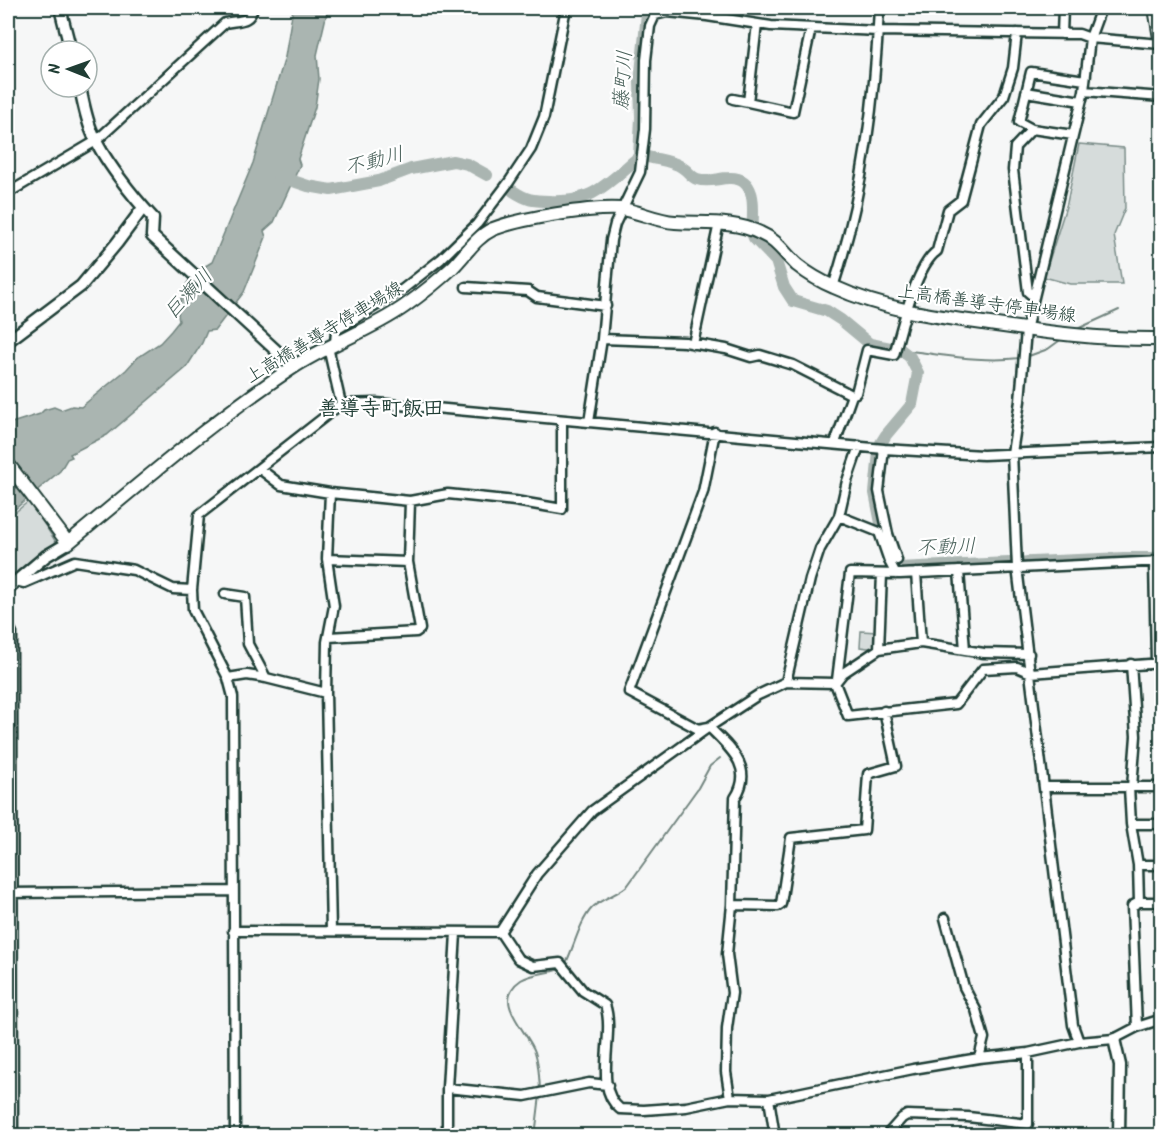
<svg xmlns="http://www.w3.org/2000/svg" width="1169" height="1143" viewBox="0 0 1169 1143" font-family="Kalam,'Klee One',sans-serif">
  <rect width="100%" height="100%" fill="#f6f7f7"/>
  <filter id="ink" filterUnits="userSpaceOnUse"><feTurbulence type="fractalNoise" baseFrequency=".0167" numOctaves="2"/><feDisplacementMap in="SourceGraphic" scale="12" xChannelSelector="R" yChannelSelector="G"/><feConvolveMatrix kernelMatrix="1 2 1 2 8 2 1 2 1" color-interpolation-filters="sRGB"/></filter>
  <g filter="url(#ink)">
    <!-- green -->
    <path fill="#d6dcdb" stroke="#7a8c88" stroke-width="1.5" d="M1079 144 1124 148 1125 208 1114 235 1122 284H1070L1044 277 1067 203Z
      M29 501 56 542 8 589V518Z
      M861 631 877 632 879 646 868 648 860 647Z"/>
    <!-- water -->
    <path fill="#aab5b1" stroke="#72857f" stroke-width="1.5" d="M293 8H328L317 55 319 79 315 107 298 159 300 165 274 222 264 231 266 237 244 292 215 330 207 331 202 343 186 368 107 435 70 454 72 457 67 459 60 471 8 515V424L40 414 44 410 54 407 61 410 72 406 81 407 126 370 137 358 160 343 171 331 179 321C177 314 179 308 180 302 185 280 193 273 212 262L253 163 285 57Z"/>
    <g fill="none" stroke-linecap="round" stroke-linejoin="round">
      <!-- stream -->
      <path stroke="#72857f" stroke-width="2" d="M1075 330 1119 310
        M901 350C941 354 980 363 1020 358
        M1026 357 1048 349 1063 338
        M565 965C574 948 579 922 592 908 601 898 618 895 628 885L698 788 710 766 720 758
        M540 1089C539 1077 539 1064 535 1052 528 1031 490 1001 521 980 532 973 549 973 561 969
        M535 1136 540 1095"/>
      <!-- river -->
      <path stroke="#aab5b1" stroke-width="12" d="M639 157 641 117 640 83 647 13 646 9 641 8
        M648 157C659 160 674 161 683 168 689 172 691 177 697 179 709 183 718 178 729 178 759 177 753 212 752 233L754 238 776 261 784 287 793 301 827 311 841 320 870 344 901 350 910 357 918 373 912 404 886 435 881 443 879 452 875 493 883 533 898 568 1124 558H1159
        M278 176 308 186 331 190 379 181 411 169 453 161 467 164 487 175
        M513 191C527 200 532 201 549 201 593 204 608 182 639 157"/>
      <defs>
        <path id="minor" d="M757 24 748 102 793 112 811 28
          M1062 34 1063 8
          M1084 91 1162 97
          M1026 92 1081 101
          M733 99 748 102
          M1032 129 1015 147 1013 170 1028 292 1034 297
          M1073 135 1032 129 1019 122 1031 72 1085 80
          M8 193 96 141 225 23C238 20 250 23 253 8
          M466 287 528 291 537 297 606 306
          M833 287C863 197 875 102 879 8
          M602 339 685 342 726 349 751 357 760 355 793 365 852 395 835 443
          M335 344 336 330 403 289 441 259 477 224 509 182 531 149 544 117 566 8
          M693 344 719 223
          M328 347 341 404
          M852 395 856 393 867 350 894 355C901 330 916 265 937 251L948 210 961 200 981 125 1004 96 1013 68 1017 33
          M589 422 602 339 611 240 615 224 640 172 645 129 646 60 650 26 655 15 667 12 707 16 771 26 878 31 1079 34 1090 38 1161 44
          M715 432 703 492 629 692 698 729 709 727C730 748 755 768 735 798L732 905 727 954 732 993 727 1028 726 1072 730 1098
          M884 449 879 491 888 534 897 560
          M260 469 281 485 330 493 410 501 448 494 515 501 562 509V421
          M330 493 327 559 334 606 327 642 326 693 331 931
          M839 516 879 532 889 561 896 574
          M327 559 408 562
          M1154 561 1156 663
          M959 571 965 650
          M916 573 921 643
          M16 581 24 583 75 561 134 570 173 589 192 590
          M225 594 245 597 248 644 266 678 326 693
          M8 625 12 633 13 1136
          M329 637 416 632 420 629 408 562 410 501
          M879 649 882 574
          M1131 664 1136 736 1132 787
          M228 678 247 675 266 678
          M837 680 850 573 900 574 1162 561
          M786 682 810 579 820 549 839 516 847 481 859 446
          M835 683 848 716 956 704 983 669 1017 667 1031 673 1162 663
          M1046 787H1162
          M1129 787 1131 824 1138 865 1139 902H1162
          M1131 824H1162
          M1138 865H1162
          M8 893 233 891
          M732 905 778 906 781 904 791 838 864 830 868 774 896 766 884 711
          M945 918 964 987 976 1010 984 1038 979 1058
          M233 931 500 932
          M500 932 518 959 533 966 560 963 583 991 605 1005C616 1035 592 1087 620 1109L644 1110 686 1107 730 1098 769 1099 913 1069 979 1058 1028 1053 1079 1042 1114 1039 1137 1027 1162 1019
          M500 932 537 874 592 811 709 727 758 695 786 682 835 683 843 673 879 649 921 643 984 653 1029 654
          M1137 1027 1132 906 1139 902
          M1079 1042 1073 1025 1017 567 1012 453 1020 401 1026 330 1084 91 1090 38 1101 8
          M447 1088 525 1096 589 1083 608 1085
          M769 1099 775 1136
          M235 1136 233 697 228 678 193 610 192 590 199 515 341 404 376 403 435 408 884 449 983 455 1162 447
          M447 1136V1088L456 933
          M886 1136 902 1118 907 1115 968 1117 1028 1124V1053"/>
        <path id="tertiary" d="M60 8 71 51
          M80 87C83 102 86 118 92 132 102 158 134 198 153 218L152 236 294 367
          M8 341 81 286 117 243 143 208
          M8 588 46 556 68 543
          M1114 1039 1120 1065 1119 1136"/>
        <path id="secondary" d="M8 464 68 543C141 483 213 420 292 368 328 344 370 331 405 306 422 294 438 281 453 267 466 254 476 237 493 229 522 218 591 207 621 209 639 211 656 221 675 222 703 224 733 220 760 233 777 240 784 253 797 265 807 273 822 282 834 287 882 309 932 316 983 323 1042 332 1102 340 1162 339"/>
        <path id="trunk" d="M1156 8 1162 44"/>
      </defs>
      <!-- minor casing -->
      <use href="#minor" stroke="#1f3d34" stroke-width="13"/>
      <!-- tertiary casing -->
      <use href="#tertiary" stroke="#1f3d34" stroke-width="15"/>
      <!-- secondary casing -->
      <use href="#secondary" stroke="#1f3d34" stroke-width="16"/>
      <!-- trunk casing -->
      <use href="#trunk" stroke="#1f3d34" stroke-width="18"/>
      <!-- minor -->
      <use href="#minor" stroke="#fff" stroke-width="8"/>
      <!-- tertiary -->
      <use href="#tertiary" stroke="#fff" stroke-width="10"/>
      <!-- secondary -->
      <use href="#secondary" stroke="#fff" stroke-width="12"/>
      <!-- trunk -->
      <use href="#trunk" stroke="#fff" stroke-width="14"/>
    </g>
  </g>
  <g text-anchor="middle" stroke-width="4.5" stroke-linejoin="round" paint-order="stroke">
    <!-- street labels -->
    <g font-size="18" fill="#1f3d34" stroke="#fff">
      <text transform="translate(987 303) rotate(8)" y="6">上高橋善導寺停車場線</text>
      <text transform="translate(324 332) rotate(-31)" y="6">上高橋善導寺停車場線</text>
    </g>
    <!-- water labels -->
    <g font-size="20" font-style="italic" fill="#49615a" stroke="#fff">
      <text transform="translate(622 80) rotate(-86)" y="7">藤町川</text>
      <text transform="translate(374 160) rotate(-14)" y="7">不動川</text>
      <text transform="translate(188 293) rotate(-47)" y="7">巨瀬川</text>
      <text transform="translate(946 546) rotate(-2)" y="7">不動川</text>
    </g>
    <!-- quarter labels -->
    <g font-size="21" font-weight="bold" fill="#1f3d34" stroke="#fff">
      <text x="381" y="415">善導寺町飯田</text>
    </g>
  </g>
  <!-- margin -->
  <rect width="1169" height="1143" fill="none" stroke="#fff" stroke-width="30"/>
  <rect x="15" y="15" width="1139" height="1113" fill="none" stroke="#1f3d34" stroke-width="2" filter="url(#ink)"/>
  <!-- north arrow -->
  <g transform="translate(69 69) rotate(271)"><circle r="28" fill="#ffffff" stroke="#a5b1ae" stroke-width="1.5"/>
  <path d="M0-4.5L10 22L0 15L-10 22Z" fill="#1f3d34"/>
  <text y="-9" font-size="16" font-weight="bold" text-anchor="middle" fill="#1f3d34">N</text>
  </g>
</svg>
